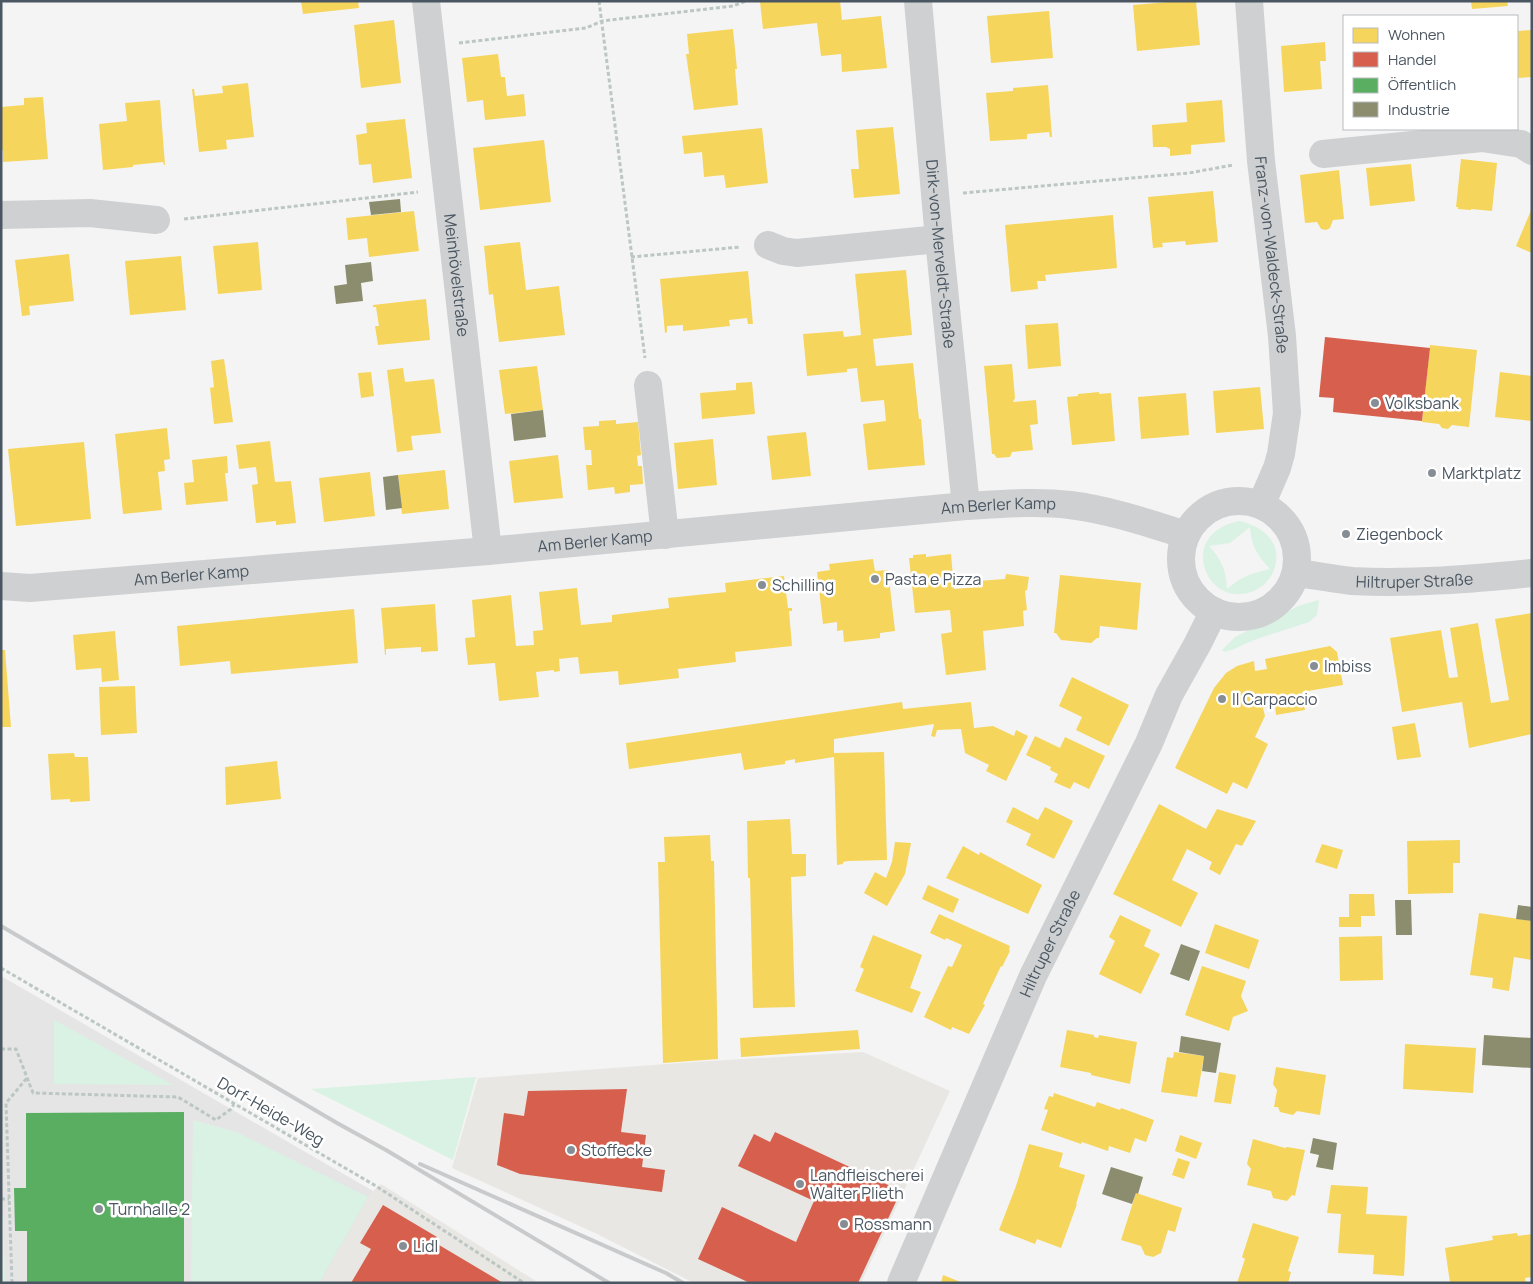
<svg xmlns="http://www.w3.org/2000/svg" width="1533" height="1284" viewBox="0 0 1533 1284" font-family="Manrope,sans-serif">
  <rect width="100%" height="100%" fill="#f4f4f4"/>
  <!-- commercial -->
  <path fill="#e8e7e3" d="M863 1052 950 1091 861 1283H694L595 1233 452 1168 478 1078 694 1062Z
    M381 1184 539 1283H321L373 1191Z"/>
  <!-- education -->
  <path fill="#e6e5e6" d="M1 976 373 1191 321 1283H1Z"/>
  <!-- green -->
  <path fill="#d9f2e3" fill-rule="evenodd" d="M1239 521C1264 526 1285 545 1273 572 1269 582 1260 589 1251 592 1206 608 1176 534 1239 521ZM1250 527C1251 546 1258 556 1270 569 1251 574 1242 576 1227 589 1226 569 1222 561 1209 546L1230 543Z
    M1319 600 1317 615 1309 622 1254 640 1234 649 1224 652 1222 650 1235 637 1251 629 1270 622 1298 606Z
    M54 1020 173 1085 54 1084Z
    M476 1077 453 1160 311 1089Z
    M193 1120 236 1132 368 1197 319 1283H191Z
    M1 1215 3 1216 5 1283H1Z"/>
  <!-- homes -->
  <path fill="#f6d55c" d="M301 1H358L359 8 303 14Z
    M772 1H840L842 20 881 16 887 68 842 72 841 54 821 56 817 23 763 29 760 2Z
    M1181 1H1196L1200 45 1137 51 1133 5Z
    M1471 1H1507L1508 6 1472 9Z
    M1049 11 1053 58 991 63 987 16Z
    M394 20 401 83 361 88 354 25Z
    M733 29 737 69H735L738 105 694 110 686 54H689L687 34Z
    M1532 30V77L1517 78V31Z
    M1325 42 1326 61H1320L1322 89 1284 92 1281 46Z
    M498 54 501 77H505L507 96 524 94 526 116 485 120 483 100 467 102 462 58Z
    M248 83 254 137 226 140 227 149 199 152 192 89H194L195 96 223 93 222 86Z
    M1048 85 1052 137H1050L1049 132 1027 134V139L990 141 986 93 1013 91V88Z
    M43 97 48 159 3 162V150H1V107L24 105V98Z
    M160 100 165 165H164L163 162 133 165V167L103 170 99 124 127 121 125 103Z
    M1222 100 1225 142 1191 145V154L1170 156V149L1166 147H1153L1152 125 1187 122 1186 103Z
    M405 119 412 178 373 183 371 164 359 165 356 135 367 133 366 123Z
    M893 127 900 194 854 198 851 169H859L856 130Z
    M762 128 768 183 726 188 724 175 704 177 702 152 684 154 682 136Z
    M544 140 551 202 480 210 473 148Z
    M1461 159 1497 163 1492 211 1471 209V210L1458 209V207H1456Z
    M1411 164 1415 201 1370 206 1366 168Z
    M1339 170 1344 219 1333 220 1330 228 1326 230 1321 229 1317 222 1305 223 1300 175Z
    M1213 191 1218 242 1186 245 1185 241 1162 243 1163 247 1153 248 1148 197Z
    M1532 208V253L1516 246Z
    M414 211 419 251 369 257 367 238 348 240 346 218Z
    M1113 215 1117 268 1045 275 1046 281H1037L1038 289 1011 292 1005 225Z
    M258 242 262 290 218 294 213 246Z
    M520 242 526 290 559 286 565 335 499 342 493 294 489 295 484 246Z
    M69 254 74 301 29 306 30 315 22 316 15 260Z
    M181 256 186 310 130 315 125 261Z
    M906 270 912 335 873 339 876 366 913 363 919 419H921L925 465 868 470 863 424 886 421 884 400 861 402 857 368 847 369V372L807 376 803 334 843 331 844 337 861 335 855 274Z
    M748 271 753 324H748L747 318 729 320 730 326 683 331V325L667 326V332L665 333 660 279Z
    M426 299 430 340 378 345 375 326H379L376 307H373V305Z
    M1058 323 1061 366 1028 369 1025 325Z
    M1430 345 1477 350 1469 427 1452 425 1448 429 1442 428 1439 424 1422 422Z
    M224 359 233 422 214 424 210 388 214 387 211 361Z
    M1012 364 1015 398 1013 402 1036 400 1038 424 1030 425 1033 450 1012 452 1010 457 997 458 994 454H992L984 366Z
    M537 366 543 410 505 414 499 370Z
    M403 368 405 382 434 379 441 433 411 436 413 450 397 452 387 370Z
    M371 372 374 396 361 398 358 373Z
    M1500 372 1532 376V421L1495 417Z
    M752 382 755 414 702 419 700 393 736 390V383Z
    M1260 387 1264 429 1216 433 1213 391Z
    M1099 392V394L1111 393 1115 441 1072 445 1067 397 1078 396V394Z
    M1186 393 1189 435 1141 439 1138 397Z
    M616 420V424L638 422 641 455 637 456 638 466H642L643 484 630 485V492L615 494 614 487 588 490 586 465H592L591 450H585L583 427 599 426V421Z
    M167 428 170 459 164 460 165 471 158 472 162 510 123 514 115 434Z
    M806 432 811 476 772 480 767 436Z
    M713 439 717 485 678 489 674 443Z
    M270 441 275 482 291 481 296 523 276 525V521L256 523 252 485 258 484 256 467 239 469 236 445Z
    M84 442 91 519 16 526 8 449Z
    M558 455 563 498 514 503 509 461Z
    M227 456 228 473H225L228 501 186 505 184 483 194 482 192 460Z
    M445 470 449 509 402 514 398 475Z
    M370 472 375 516 324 522 319 478Z
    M926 554V557L951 554 954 589 978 587V581L1005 579 1006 574 1029 577 1027 590 1025 591 1027 610 1023 611 1024 626 983 631 986 670 946 675 941 634 952 632 950 610 915 613 909 558H913V555Z
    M873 559 875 571 888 570 895 631 880 633V638L844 642 843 630 837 631V622L823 624 817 572 830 570 829 564Z
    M1060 575 1141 583 1137 630 1100 626 1099 638H1097L1091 643 1061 640 1056 633H1054Z
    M784 576 788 608H792V611H789L792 646 735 652 736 662 678 669 679 678 619 685 618 671 580 674 578 657 559 659 560 671 554 672V670L536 672 539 697 499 701 495 663 468 665 465 638 475 637 472 600 511 595 516 646 534 645 533 631 543 630 539 592 577 588 581 625 612 622V615L669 608 668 598 726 592 725 583Z
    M435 604 438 651 421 652V647L386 649V655H385L381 608Z
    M354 609 358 663 231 674 230 661 180 666 177 626Z
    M1532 613V734L1469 748 1462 702 1402 712 1390 638 1441 630 1449 678 1458 677 1450 628 1478 623 1491 703 1509 700 1495 619Z
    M115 631 119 680 102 682 101 668 76 670 73 635Z
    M1330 646 1337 652 1343 685 1302 692 1305 710 1276 715 1275 706 1263 708 1265 716 1255 737 1268 744 1247 789 1233 782 1227 794 1175 768 1214 688 1226 673 1237 666 1254 661 1255 671 1267 669 1265 659Z
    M1 650H5L11 727H1Z
    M1072 677 1129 705 1109 746 1076 730 1082 717 1059 706Z
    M135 686 137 733 101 735 99 687Z
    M902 702 903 709 971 702 974 728 993 726 1014 736 1016 730 1028 736 1006 781 986 771 989 765 965 753 961 729 937 730 935 737 931 736 934 724 834 739V753L884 752 887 860 848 861 843 862V864L837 865 834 757 795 763V759L785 761V764L744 770 741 753 629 769 626 743Z
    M1415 723 1421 757 1397 760 1392 727Z
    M1035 736 1060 748 1065 737 1105 756 1089 789 1074 782 1070 789 1054 782 1058 774 1050 770 1051 767 1026 755Z
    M74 753 75 757H88L90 801 70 802V799L51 800 48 754Z
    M277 761 281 799 226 805 225 767Z
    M1159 804 1206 829 1217 809 1256 821 1242 846 1236 844 1220 875 1209 869 1212 862 1187 849 1172 880 1198 893 1181 927 1113 894Z
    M1013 807 1038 820 1045 807 1073 821 1054 859 1026 845 1031 834 1006 822Z
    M790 819 792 854H806V876L791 877 795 1007 753 1008 750 878H748L747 821Z
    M710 835 711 861H714L718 1059 663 1063 658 862H665L664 837Z
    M1460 840V863H1453V893L1408 894 1407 841Z
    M895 842 911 843 905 874 887 906 864 893 875 872 886 878 892 862Z
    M1322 844 1343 850 1337 869 1315 862Z
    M963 846 979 855 980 852 1042 885 1028 914 946 878Z
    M928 885 959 899 953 913 922 899Z
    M1349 894H1374L1375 916H1361V927H1339V917H1349Z
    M1479 913 1532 921V960L1514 957 1509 991 1492 988 1493 978 1470 975Z
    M939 914 1010 946 1009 950 1010 951 1002 967 1001 966 983 1004 985 1005 969 1034 952 1027 951 1030 924 1017 948 966 952 967 962 945 946 938 945 940 930 933Z
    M1120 915 1151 930 1144 946 1160 954 1141 994 1099 974 1115 941 1109 937Z
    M1215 924 1259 940 1249 969 1205 953Z
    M873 935 922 955 910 988 921 992 912 1013 855 991 864 969 860 967Z
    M1382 936 1383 980 1340 981 1339 937Z
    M1202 966 1246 981 1241 996 1248 1011 1233 1017 1229 1031 1185 1015Z
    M858 1030 860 1049 741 1057 740 1038Z
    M1067 1030 1094 1035V1037L1098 1038 1099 1035 1137 1042 1130 1084 1091 1075V1073L1060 1067Z
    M1405 1044 1476 1048 1473 1093 1403 1089Z
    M1174 1052 1204 1056 1197 1097 1161 1092 1167 1057 1173 1058Z
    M1276 1067 1326 1075 1320 1115 1297 1111 1293 1115 1280 1112 1278 1107H1274L1277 1090 1273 1084Z
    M1219 1072 1236 1075 1231 1104 1214 1102Z
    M1054 1093 1095 1107 1097 1102 1120 1110 1121 1108 1154 1120 1146 1142 1135 1138 1130 1153 1109 1146 1108 1151 1082 1142 1081 1144 1041 1130 1048 1110 1044 1109 1049 1096 1053 1097Z
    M1180 1135 1202 1143 1196 1159 1175 1151Z
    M1253 1139 1285 1148 1287 1147 1305 1150 1295 1196 1292 1195 1287 1201 1273 1198 1271 1191 1247 1185 1251 1169 1247 1164Z
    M1029 1144 1063 1153 1059 1167 1085 1175 1076 1204H1077L1061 1248 1037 1239 1035 1244 999 1230 1016 1186Z
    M1178 1158 1190 1162 1184 1179 1172 1175Z
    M1331 1185 1368 1187 1366 1214 1407 1216 1404 1276 1373 1274 1374 1255 1338 1253 1341 1214 1327 1213Z
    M1136 1193 1182 1208 1175 1232 1168 1230 1161 1253 1153 1257 1145 1255 1141 1246 1121 1240Z
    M1253 1223 1299 1237 1288 1271 1291 1272 1288 1283H1237L1245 1259 1242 1257Z
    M1517 1233 1518 1236 1532 1234V1277L1525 1278 1526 1283H1450L1445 1248 1493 1240 1492 1236Z
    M943 1275 963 1283H941Z"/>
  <!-- shops -->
  <path fill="#d6604d" d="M1325 337 1430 348 1422 421 1333 412 1334 398 1319 397Z
    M627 1089 621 1132 646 1135 642 1167 665 1170 662 1192 520 1174 497 1165 504 1113 524 1116 528 1091Z
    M775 1132 901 1191 858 1283H750L698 1259 722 1207 796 1242 814 1201 738 1166 754 1134 770 1142Z
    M383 1205 437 1237 434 1242 503 1283H351L371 1249 360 1243Z"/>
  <!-- public -->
  <path fill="#5aae61" d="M184 1112V1283H27V1231H15L14 1188H26V1113Z"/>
  <!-- industry -->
  <path fill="#8c8c6e" d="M400 199 401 212 371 215 369 202Z
    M371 262 373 281 361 283 363 301 336 304 334 286 347 284 345 265Z
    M543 410 546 437 514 441 511 414Z
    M398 475 402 508 386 510 383 477Z
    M1395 900H1411L1412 935H1396Z
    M1518 905 1532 907V921L1516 919Z
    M1181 944 1200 951 1189 981 1170 974Z
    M1484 1035 1532 1038V1068L1482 1065Z
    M1181 1036 1221 1043 1216 1073 1202 1071 1204 1056 1179 1052Z
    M1313 1138 1337 1143 1333 1170 1316 1167 1319 1155 1310 1153Z
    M1111 1167 1143 1177 1138 1194 1136 1193 1132 1204 1102 1194Z"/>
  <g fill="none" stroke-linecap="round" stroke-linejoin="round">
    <!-- path -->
    <path stroke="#bcc7c4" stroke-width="3" stroke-dasharray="4 2.5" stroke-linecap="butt" d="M599 1 645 358
      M459 43 586 28 602 21 733 6 746 1
      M963 193 1189 173 1233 165
      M184 219 418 192
      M631 257 740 247
      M1 968 376 1186 524 1283
      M1 1049H16L33 1093 178 1097 216 1120 231 1109 234 1104
      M1 1199H9
      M12 1283 6 1103 27 1078"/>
    <!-- minor -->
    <g stroke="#ced0d2" stroke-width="28">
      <path id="s1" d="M426 1 488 551"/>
      <path id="s2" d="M918 1 939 239 966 506"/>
      <path id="s3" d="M1249 1 1261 161 1282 336 1287 413 1281 454 1277 468 1261 505"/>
      <path d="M1323 154 1482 138 1521 144 1532 151"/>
      <path d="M1 215 90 213 156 220"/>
      <path d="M768 245 783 251 797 253 939 239"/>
      <path d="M648 385 665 535"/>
      <circle cx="1239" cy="559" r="58"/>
      <path id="s4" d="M1296 573C1314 575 1334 579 1352 581 1412 584 1473 579 1532 573"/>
      <path id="s5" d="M1 586 30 588 488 551 966 506C1001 504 1036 501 1070 505 1110 510 1148 523 1186 535"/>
      <path id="s6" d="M901 1283 1033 976 1149 743 1169 695 1197 645 1214 611"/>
    </g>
    <!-- rail -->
    <path stroke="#c9cacc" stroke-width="4" d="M1 926 337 1123 386 1150 609 1283
      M420 1164 666 1273 683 1283"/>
  </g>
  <!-- markers -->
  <g fill="#868d94" stroke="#fff" stroke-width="2">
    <circle cx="1375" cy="403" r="5"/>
    <circle cx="1432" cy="473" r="5"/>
    <circle cx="1346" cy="534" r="5"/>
    <circle cx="875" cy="579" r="5"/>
    <circle cx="762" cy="585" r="5"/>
    <circle cx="1314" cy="666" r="5"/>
    <circle cx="1222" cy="699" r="5"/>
    <circle cx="571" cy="1150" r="5"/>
    <circle cx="800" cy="1184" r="5"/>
    <circle cx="99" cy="1209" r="5"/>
    <circle cx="844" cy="1224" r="5"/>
    <circle cx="403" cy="1246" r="5"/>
  </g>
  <g text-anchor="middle" stroke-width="5" stroke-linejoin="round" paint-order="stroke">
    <!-- street labels -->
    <g font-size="16" fill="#4a5661" stroke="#fff">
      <text dy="6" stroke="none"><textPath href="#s2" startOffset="254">Dirk-von-Merveldt-Straße</textPath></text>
      <text dy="6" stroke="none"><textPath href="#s3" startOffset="255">Franz-von-Waldeck-Straße</textPath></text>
      <text dy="6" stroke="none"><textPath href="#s1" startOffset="276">Meinhövelstraße</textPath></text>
      <text dy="6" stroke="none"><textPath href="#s5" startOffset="1001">Am Berler Kamp</textPath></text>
      <text dy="6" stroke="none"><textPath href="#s5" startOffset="596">Am Berler Kamp</textPath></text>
      <text dy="6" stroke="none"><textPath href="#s5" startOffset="191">Am Berler Kamp</textPath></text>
      <text dy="6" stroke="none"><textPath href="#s4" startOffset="119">Hiltruper Straße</textPath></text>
      <text dy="6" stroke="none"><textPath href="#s6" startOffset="371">Hiltruper Straße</textPath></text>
      <text transform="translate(271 1111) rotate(30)" y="6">Dorf-Heide-Weg</text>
    </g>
    <!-- poi labels -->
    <g font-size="16" fill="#4a5661" stroke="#fff" text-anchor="start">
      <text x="1385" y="409">Volksbank</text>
      <text x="1442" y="479">Marktplatz</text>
      <text x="1356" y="540">Ziegenbock</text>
      <text x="885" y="585">Pasta e Pizza</text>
      <text x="772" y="591">Schilling</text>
      <text x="1324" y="672">Imbiss</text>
      <text x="1232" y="705">Il Carpaccio</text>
      <text x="581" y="1156">Stoffecke</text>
      <text x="810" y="1181">Landfleischerei<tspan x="810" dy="18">Walter Plieth</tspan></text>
      <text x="109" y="1215">Turnhalle 2</text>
      <text x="854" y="1230">Rossmann</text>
      <text x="413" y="1252">Lidl</text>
    </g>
  </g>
  <!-- border -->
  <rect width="1533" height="1284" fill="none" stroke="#4a5661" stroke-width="5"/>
  <!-- legend -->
  <rect x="1343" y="15" width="175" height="115" fill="#ffffff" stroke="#b7bbc0"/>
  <rect x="1353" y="28" width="25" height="15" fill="#f6d55c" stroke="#b7bbc0"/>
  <text x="1388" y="40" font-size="15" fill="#4a5661">Wohnen</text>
  <rect x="1353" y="52" width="25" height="15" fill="#d6604d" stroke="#b7bbc0"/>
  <text x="1388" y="65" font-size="15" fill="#4a5661">Handel</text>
  <rect x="1353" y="78" width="25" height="15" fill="#5aae61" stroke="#b7bbc0"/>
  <text x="1388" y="90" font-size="15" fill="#4a5661">Öffentlich</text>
  <rect x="1353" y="102" width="25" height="15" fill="#8c8c6e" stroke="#b7bbc0"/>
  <text x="1388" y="115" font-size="15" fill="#4a5661">Industrie</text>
</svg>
